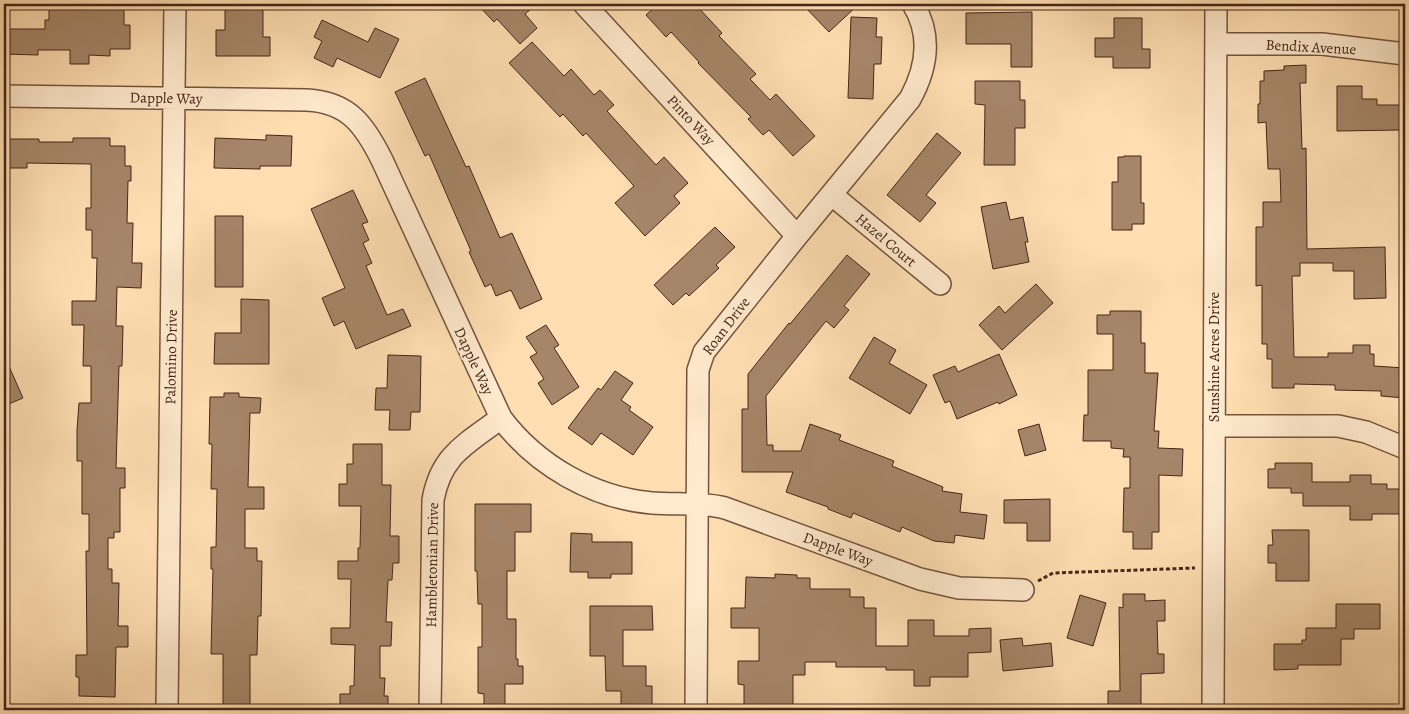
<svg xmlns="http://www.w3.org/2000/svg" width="1409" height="714" viewBox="0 0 1409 714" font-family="Alegreya,serif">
  <rect width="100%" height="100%" fill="#ffdfb2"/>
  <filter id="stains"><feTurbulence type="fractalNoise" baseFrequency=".004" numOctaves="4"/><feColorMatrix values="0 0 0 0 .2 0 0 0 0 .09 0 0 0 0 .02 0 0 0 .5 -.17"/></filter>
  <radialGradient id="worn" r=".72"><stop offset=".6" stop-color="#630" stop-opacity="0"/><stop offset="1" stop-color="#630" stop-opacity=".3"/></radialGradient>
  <!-- building -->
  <path fill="#a68669" stroke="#462519" d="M49 4H87V7H124V25H130V49H110V56L89 55V64H70V50H38V55L4 54V29H45V20H49Z
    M225 4H263V37H270V56H216V30H225Z
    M477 4H537L525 14 537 28 520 44 497 19 494 22Z
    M658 4H695L722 33 719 36 756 74 750 79 770 100 776 94 815 136 793 156 769 130 763 135 748 119 751 117 698 63 699 62 671 32 666 37 646 15Z
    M802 4H859L829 32Z
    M1032 12V67H1011V44H966V13Z
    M851 17 877 18 876 37H882L881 64H874L873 99 848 98Z
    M1114 18H1142V49H1150V68H1113V57H1095V38H1114Z
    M322 20 368 42 375 28 399 39 380 78 337 58 333 67 314 58 322 41 314 37Z
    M532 42 564 76 571 69 594 95 600 90 614 105 607 111 656 165 664 157 688 183 674 196 680 203 645 236 615 203 634 186 586 133 583 136 563 114 560 117 509 63Z
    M1306 65V83H1300L1302 149 1306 148 1307 249 1385 247 1386 298 1354 299V271H1333V263H1300V276H1292L1294 357H1328V353H1353V345H1370V354H1374V366L1405 368V398L1381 396V391L1335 390V385L1294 384V388H1272V359H1267V344H1262V285L1256 286V227H1263V202H1281L1280 169H1268L1266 122 1258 123V104H1260V81H1264V71L1284 70V66Z
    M425 78 466 167 469 166 500 238 512 233 542 299 520 309 511 290 496 296 491 284 485 287 469 252 471 251 429 154 425 156 395 92Z
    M975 81H1020V100H1025V128H1015V165H984L985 105 975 104Z
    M1337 86H1362V99H1377V105H1400V130L1337 131Z
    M937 133 961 153 926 195 936 203 920 222 887 195Z
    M266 135 292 136 291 166H260V169L214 168 215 138 266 140Z
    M73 138H110V146H125V166H131V181H128L127 223H133L132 263H142L141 288 117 287 116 326H123L122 366H119L116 468H125V488H120V532H114V538H108V569H112V583H119L118 626H128V647H116L115 697 79 696V677H76V655H87L86 551H89V514H82V461H77V430L79 403H91V366H83L84 325H72V301H96L97 258H92V230H86V208H91V164L27 163V168H4V139H39V142H73Z
    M1124 156H1141V203H1144V224H1132V230H1112V182H1118V157H1124Z
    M353 190 368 222 362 224 369 240 363 243 372 263 366 266 387 315 403 309 411 326 356 349 344 321 334 326 322 298 345 288 311 209Z
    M1006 202 1010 220 1023 217 1028 242H1025L1029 262 993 269 981 207Z
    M215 216H243V287H215Z
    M715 227 735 247 716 265 719 268 689 296 686 293 673 305 654 285Z
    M847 255 870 274 844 306 849 310 834 328 826 321 766 396 767 445H773V451H801L810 424 841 435 839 440 894 461 892 466 943 487 942 491 962 494 960 512 987 515 984 539 955 535 954 543 934 541 902 527 900 532 853 513 851 518 828 509V507L786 492 793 472H742V409H748V374L789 323 790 324Z
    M1036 284 1053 303 1002 350 979 325 999 306 1005 313Z
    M241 299 269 300V364H214L215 333H241Z
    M1110 311H1141V343H1145V373H1158L1154 431H1159L1158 448 1183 449 1182 476 1159 475V532H1152V549H1133V532H1123L1124 488H1130V457H1123L1124 449 1111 448V441H1083L1084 415H1088V370H1113V334H1097V315H1110Z
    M546 325 559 345 554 348 579 387 552 405 538 383 544 379 530 357 537 353 526 337Z
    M874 337 896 350 889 363 927 385 910 414 849 378Z
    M999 354 1017 395 999 404 998 402 957 419 950 401 945 403 933 375 955 366 958 372Z
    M4 355 23 398 4 406Z
    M388 355 421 356 420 412H411L410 430H389L390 410H375L376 388H387Z
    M615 371 633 383 621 400 631 407 629 410 653 427 633 455 601 433 592 445 568 428 598 388 601 390Z
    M224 393H239V397L261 398 260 413H250L248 487H264V509H245V548H257V561H262L261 616H258L257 655H250V710H223V654H211L213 569H211V547H216L217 489H211L212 444H209L210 397H224Z
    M1039 424 1046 450 1025 456 1018 430Z
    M353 444H382V485H391L390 536H399V563H393L392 580H388L386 622H392L391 646H380V678H385L384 696H388V710H340V694H350V686H354L355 645 331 644V628H350L351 579H338V561H358V548H360L361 506H339V484H347V464H353Z
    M1275 463H1312V482H1350V475H1371V484H1387V489H1405V514H1372V520H1350V506H1303V493H1291V488H1268V469H1275Z
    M1050 499V541H1027V523H1004V500Z
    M475 504H531V532H515V571H507V619H516V659H518V666H523V684H505V710H484V694L478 693V647H482V604H478L477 571H475Z
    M1272 530H1309V581H1276V563H1268V545H1273Z
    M571 533 592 534V542H632V574H611V578H588V572H570Z
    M775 574 797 575V578H810V589H850V597H864V608H876V646H908V620H934V636H969V629L991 628V652L968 653V677H930V686H914V670H886V667H836V662H805V675H793V710H744V685L738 684V661H759V628H731V608H745L746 577 775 578Z
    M1123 594H1145V601L1165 600V621H1157L1158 654H1164V673L1141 674V710H1108V691H1120L1119 607 1123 608Z
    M1080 595 1106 603 1093 646 1067 638Z
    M1336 604H1380V629H1354V639H1341V665H1298V669L1274 670V644H1302V640H1306V628H1336Z
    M590 606H652L653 630H623V666H646V686H652V709H621V691H606L605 656H590Z
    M1022 638 1023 646 1051 643 1053 666 1003 671 1000 640Z"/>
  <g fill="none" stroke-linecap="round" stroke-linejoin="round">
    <defs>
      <path id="minor" d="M584 4 797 236
        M1216 44H1322L1405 54
        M4 96 307 100C349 102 365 126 382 160L501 418C536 465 593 498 652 503 676 505 701 502 725 508L920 579 959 588 1023 590
        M832 195 940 284
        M1214 426H1338L1366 432 1405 448
        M167 710 175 4
        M430 710 433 500C441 455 466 444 501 418
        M696 710 698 370 704 352 797 236 910 99C927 68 932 35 913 4
        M1213 710 1216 4"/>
    </defs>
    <!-- minor casing -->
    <use href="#minor" stroke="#74543f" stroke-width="24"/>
    <!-- path -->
    <path stroke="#462519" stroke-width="3" stroke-dasharray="4 2.5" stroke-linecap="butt" d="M1038 581 1053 573 1195 568"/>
    <!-- minor -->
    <use href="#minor" stroke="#ffeacd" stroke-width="21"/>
  </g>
  <g text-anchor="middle" stroke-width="4" stroke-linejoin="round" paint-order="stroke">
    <!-- street labels -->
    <g font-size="15" fill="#462519" stroke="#ffeacd">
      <text transform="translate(1311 47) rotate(3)" y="5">Bendix Avenue</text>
      <text transform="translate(166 98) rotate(1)" y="5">Dapple Way</text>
      <text transform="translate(691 120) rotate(47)" y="5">Pinto Way</text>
      <text transform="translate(886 240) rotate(40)" y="5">Hazel Court</text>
      <text transform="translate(726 326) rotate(-53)" y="5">Roan Drive</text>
      <text transform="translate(171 357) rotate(-89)" y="5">Palomino Drive</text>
      <text transform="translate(1214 357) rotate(-90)" y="5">Sunshine Acres Drive</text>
      <text transform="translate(474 361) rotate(65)" y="5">Dapple Way</text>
      <text transform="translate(838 549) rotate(20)" y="5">Dapple Way</text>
      <text transform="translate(432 565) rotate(-89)" y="5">Hambletonian Drive</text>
    </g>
  </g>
  <!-- margin -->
  <rect width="1409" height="714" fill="none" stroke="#ffdfb2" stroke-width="20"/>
  <rect x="5" y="5" width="1399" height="704" fill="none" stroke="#462519" stroke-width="2.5"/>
  <rect x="10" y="10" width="1389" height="694" fill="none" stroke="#462519"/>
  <rect width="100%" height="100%" filter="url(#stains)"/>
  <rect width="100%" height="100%" fill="url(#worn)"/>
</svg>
